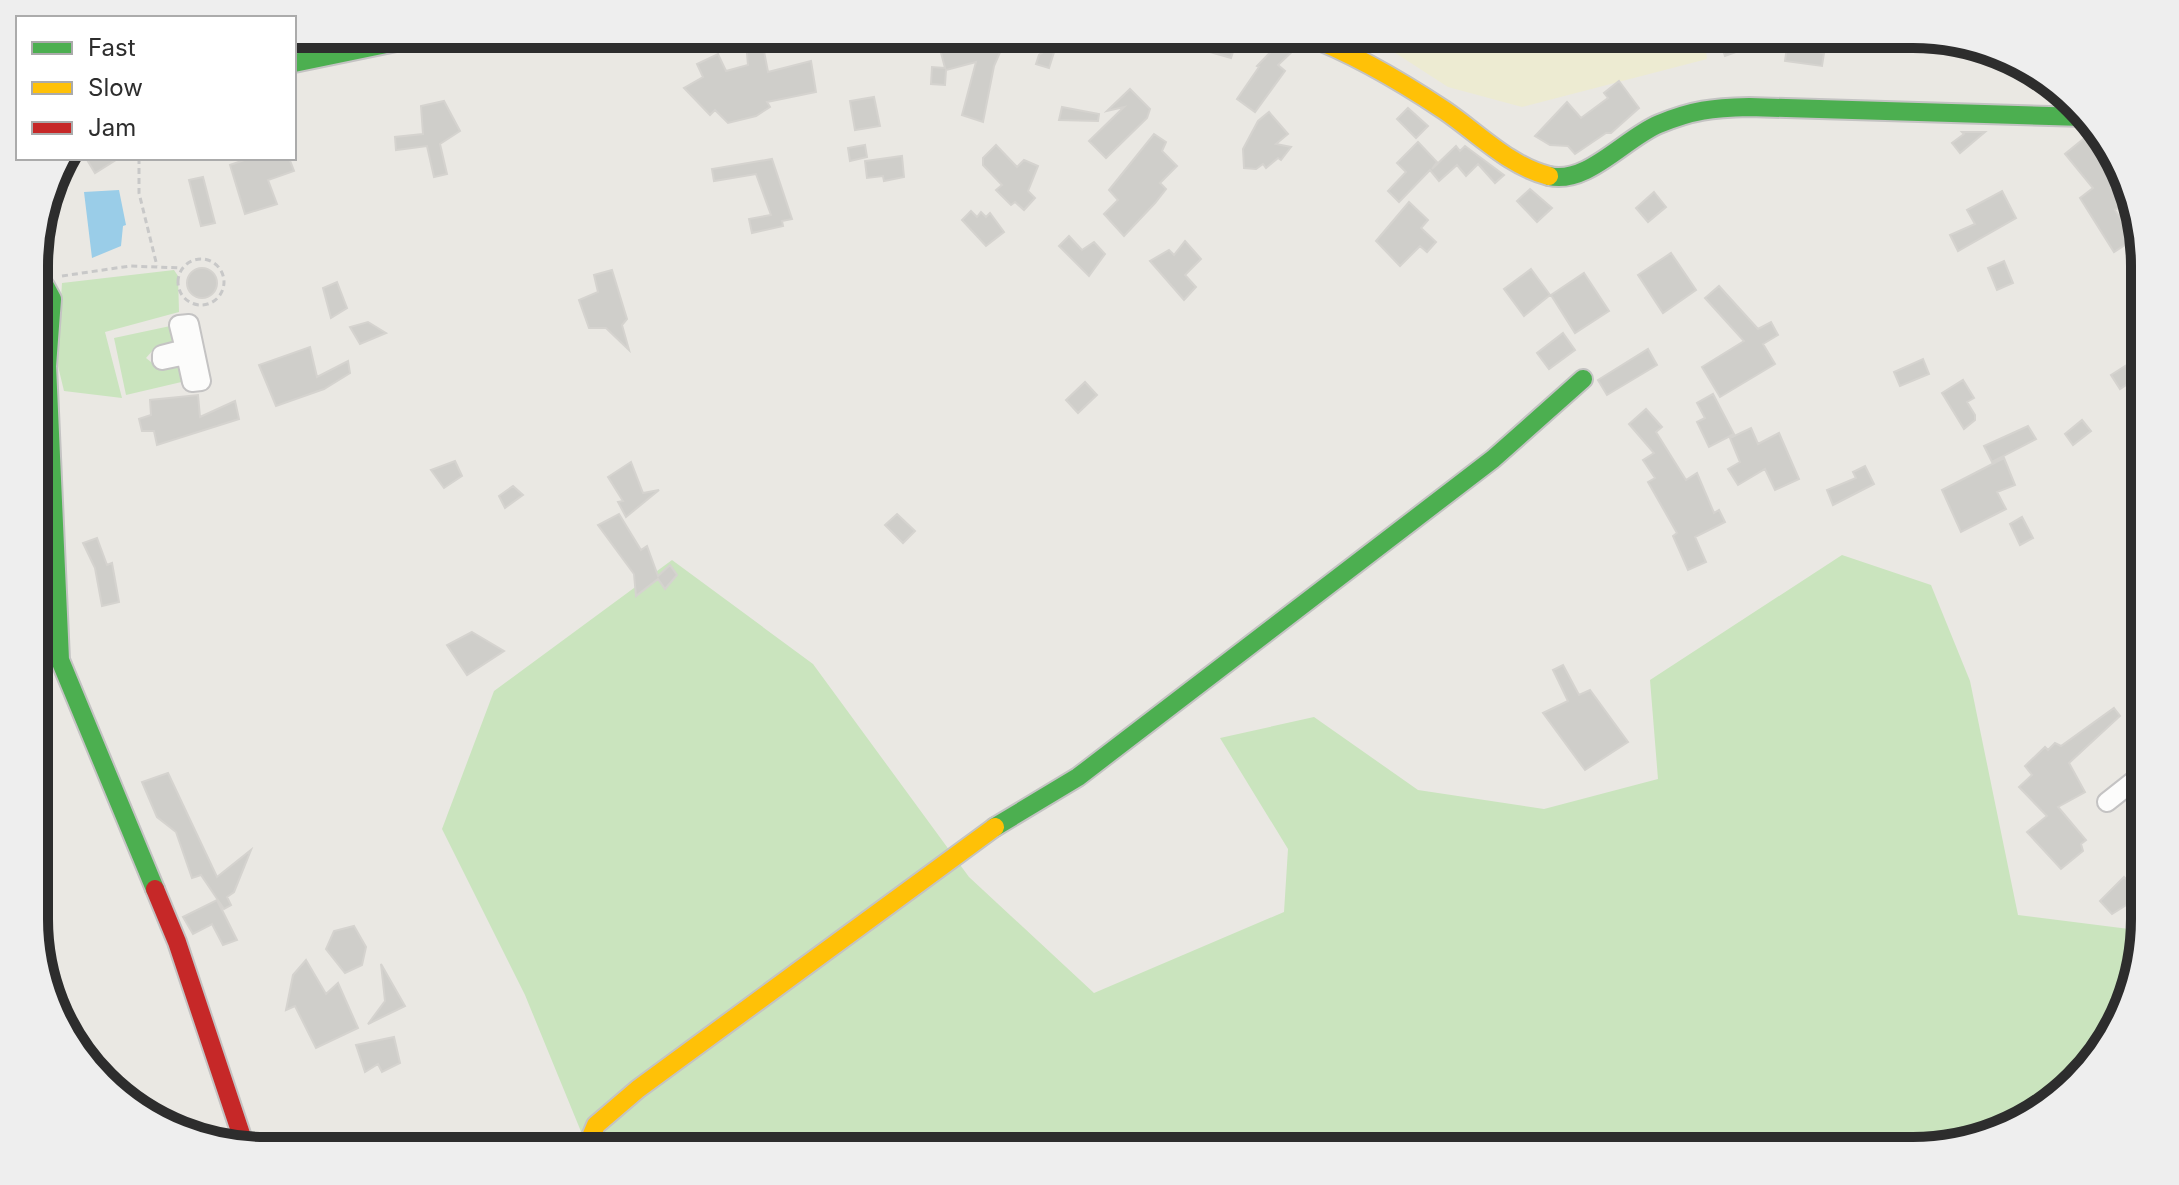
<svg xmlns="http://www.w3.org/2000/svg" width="2179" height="1185" viewBox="0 0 2179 1185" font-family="Inter,sans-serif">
  <rect width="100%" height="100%" fill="#eae8e3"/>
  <!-- green -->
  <path fill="#cae4be" d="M174 270 178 276 179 312 105 332 122 398 64 391 57 362 62 283Z
    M175 325 181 349 153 350 146 358 156 366 183 359 190 380 126 395 114 338Z
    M1842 555 1931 585 1970 681 2018 915 2137 930 2145 921V934L2114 1035 2030 1120 1928 1151H589L525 995 442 829 494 691 672 560 813 664 969 877 1094 993 1284 912 1288 849 1220 738 1314 717 1418 790 1544 809 1658 779 1650 680Z"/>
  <!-- sand -->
  <path fill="#edebd2" d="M1366 34H1704L1707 59 1522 107 1448 87Z"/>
  <!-- water -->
  <path fill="#9acde8" d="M119 190 126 225 123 226 121 246 92 258 84 192Z"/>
  <!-- building -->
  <path fill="#cfceca" stroke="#d5d3cf" stroke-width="2" d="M984 34H1008L994 66 983 122 962 115 976 62 946 70 945 85 931 84 932 67 945 68 940 49 962 42H983Z
    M1162 34H1239L1231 58 1161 38Z
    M1717 34H1746L1750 47 1725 56Z
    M1285 37 1295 49 1278 65 1285 71 1255 112 1237 99 1259 67 1257 66Z
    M762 41 768 72 811 61 816 92 767 102 770 107 756 116 728 123 715 110 710 115 684 88 703 77 697 64 718 54 726 71 748 65 746 42Z
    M1057 43 1049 68 1036 64 1039 55Z
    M1787 47 1824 53 1822 66 1785 61Z
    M1619 81 1639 108 1611 133H1606L1575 154 1568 146 1550 145 1535 136 1567 102 1581 118 1608 98 1604 93Z
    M1130 89 1150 109 1147 118 1106 158 1089 141 1124 107 1107 111Z
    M874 97 880 126 855 130 850 101Z
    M444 101 460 131 440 144 447 174 434 177 427 146 396 150 395 137 423 134 421 106Z
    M1062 107 1099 114 1098 121 1059 120Z
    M1408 108 1428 126 1416 138 1397 119Z
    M1269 112 1288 134 1276 144 1291 147 1281 160 1278 158 1266 168 1263 164 1256 169 1244 168 1243 149 1258 121Z
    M1962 132H1985L1960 153 1952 143 1964 134Z
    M2092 132 2114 159 2116 166 2111 170 2128 202 2115 210 2134 239 2114 252 2080 198 2093 188 2065 154Z
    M1154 134 1166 142 1162 151 1177 166 1160 183 1166 189 1155 203 1124 236 1104 214 1118 200 1109 190Z
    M1418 142 1437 162 1432 169 1456 146 1460 151 1465 146 1504 175 1495 183 1478 164 1466 176 1457 165 1439 181 1430 170 1399 202 1388 191 1406 172 1397 163Z
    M865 145 867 157 850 161 848 148Z
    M996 145 1017 167 1024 160 1038 166 1028 191 1035 198 1024 210 1015 202 1011 205 996 190 1002 185 983 165V158Z
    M902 156 904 177 884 181 883 176 867 178 865 161Z
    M86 158H119L95 173Z
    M250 158H289L294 171 268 180 277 204 245 214 230 165Z
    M772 159 792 219 782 221 783 226 752 233 749 219 771 215 756 174 714 181 712 169Z
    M203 177 215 223 201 226 189 180Z
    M1530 189 1552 208 1537 222 1517 201Z
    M2002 191 2016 218 1958 251 1950 235 1975 224 1967 210Z
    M1654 192 1666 207 1648 222 1636 208Z
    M1409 202 1428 220 1421 228 1436 242 1427 252 1420 246 1400 266 1376 241Z
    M971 211 977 217 981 212 986 217 990 213 1004 232 986 246 962 220Z
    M1069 236 1082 250 1094 242 1105 254 1089 276 1059 246Z
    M1185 241 1201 259 1185 275 1196 287 1184 300 1150 261 1169 250 1174 255Z
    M1671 253 1696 290 1663 313 1638 275Z
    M2004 261 2013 283 1997 290 1988 268Z
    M187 283a15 15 0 1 1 30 0a15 15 0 1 1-30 0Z
    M1531 269 1550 295 1524 316 1504 289Z
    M612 270 627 319 622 325 629 350 606 328H589L579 300 598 292 594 275Z
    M1584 273 1609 311 1575 333 1551 295Z
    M337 282 347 308 331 318 323 288Z
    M1719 286 1758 329 1771 322 1778 335 1763 344 1775 364 1720 397 1702 367 1744 341 1705 298Z
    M368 322 386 333 360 344 350 327Z
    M1563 333 1575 350 1549 369 1537 353Z
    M310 347 317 377 348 361 350 373 324 389 276 406 259 365Z
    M1648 349 1657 365 1607 395 1598 380Z
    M2144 354V373L2120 389 2111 375Z
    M1923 359 1929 374 1900 386 1894 372Z
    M1963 380 1974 398 1967 402 1975 415V420L1964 429 1942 393Z
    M1085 382 1097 395 1078 413 1066 400Z
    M1713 394 1734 434 1709 447 1697 422 1705 418 1697 403Z
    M198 395 200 417 235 401 239 419 157 445 154 431H142L139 419 151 415 150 400Z
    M1646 409 1662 427 1656 432 1686 480 1697 473 1714 513 1719 510 1725 522 1695 537 1706 562 1688 570 1673 536 1677 533 1648 482 1655 478 1643 460 1654 453 1629 424Z
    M2082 420 2091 431 2073 445 2065 434Z
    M2028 426 2036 439 1992 462 1984 446Z
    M1751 428 1758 444 1779 433 1799 479 1775 490 1765 469 1738 485 1728 469 1740 462 1730 438Z
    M2004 458 2015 485 1997 492 2006 509 1961 532 1942 490Z
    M455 461 462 476 444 488 431 470Z
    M631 462 643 493 659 490 626 517 618 502 623 501 608 477Z
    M1865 466 1874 484 1833 505 1827 490 1856 478 1853 472Z
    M513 486 523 495 505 508 499 496Z
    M619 514 641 550 647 546 658 576 670 565 677 575 665 589 658 579 636 596 634 574 598 525Z
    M897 514 915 531 903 543 885 525Z
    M2022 517 2033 538 2020 545 2010 524Z
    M97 538 107 565 112 563 119 602 102 606 95 568 83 543Z
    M472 632 504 651 467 675 447 645Z
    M1563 665 1579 695 1590 690 1628 742 1585 770 1543 713 1568 701 1553 670Z
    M2114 708 2120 716 2069 763 2085 792 2058 807 2086 840 2081 844 2083 851 2061 869 2027 832 2047 816 2019 787 2032 775 2025 766 2045 747 2048 750 2055 743 2061 746Z
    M168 773 217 877 251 850 234 892 227 897 231 905 224 909 201 875 192 878 176 832 157 817 142 782Z
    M2124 877 2142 895 2112 914 2100 901Z
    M217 900 237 940 223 945 212 924 193 934 183 917Z
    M354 926 366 947 362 965 345 973 326 949 334 931Z
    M306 960 326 994 338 983 358 1028 316 1048 295 1006 286 1010 293 975Z
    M381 964 405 1006 368 1024 385 1001Z
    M394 1037 400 1063 382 1072 378 1064 365 1072 356 1045Z"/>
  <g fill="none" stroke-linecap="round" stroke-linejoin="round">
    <defs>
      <path id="street" d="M189 324 201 381 192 382 186 355 162 360V355L185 349 179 325Z
        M2107 802 2145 772"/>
      <path id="fast" d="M294 63 435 34
        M1549 176C1587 185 1625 138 1659 124 1693 110 1712 108 1749 107L2084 117
        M36 285 45 286 52 299 47 366 60 660 155 889
        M995 827 1078 777 1493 459 1583 379"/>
      <path id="slow" d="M1302 34C1353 53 1399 80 1444 110 1478 133 1509 166 1549 176
        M585 1151 596 1125 638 1089 995 827"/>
      <path id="jam" d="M155 889 177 942 245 1146"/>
    </defs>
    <!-- street casing -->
    <use href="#street" stroke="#c4c3c3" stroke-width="22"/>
    <!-- fast casing -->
    <use href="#fast" stroke="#c4c3c3" stroke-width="22"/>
    <!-- slow casing -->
    <use href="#slow" stroke="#c4c3c3" stroke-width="22"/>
    <!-- jam casing -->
    <use href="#jam" stroke="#c4c3c3" stroke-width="22"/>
    <!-- path -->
    <path stroke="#c8c8c8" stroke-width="3" stroke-dasharray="6 4" stroke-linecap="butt" d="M139 158V193L157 266
      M178 282a23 23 0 1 1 46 0a23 23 0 1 1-46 0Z
      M62 276 130 266 181 268"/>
    <!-- street -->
    <use href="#street" stroke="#fcfcfb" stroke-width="18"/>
    <!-- fast -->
    <use href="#fast" stroke="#4caf50" stroke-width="18"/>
    <!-- slow -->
    <use href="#slow" stroke="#ffc107" stroke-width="18"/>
    <!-- jam -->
    <use href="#jam" stroke="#c62828" stroke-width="18"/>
  </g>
  <!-- crop -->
  <path d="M0 0H2179V1185H0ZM266 48H1913A218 218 0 0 1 2131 266V919A218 218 0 0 1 1913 1137H266A218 218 0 0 1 48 919V266A218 218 0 0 1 266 48Z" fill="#eee" fill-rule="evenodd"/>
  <path fill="none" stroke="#2d2d2d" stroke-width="10" d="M266 48H1913A218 218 0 0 1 2131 266V919A218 218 0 0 1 1913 1137H266A218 218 0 0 1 48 919V266A218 218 0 0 1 266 48Z"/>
  <!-- legend -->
  <rect x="16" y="16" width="280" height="144" fill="#ffffff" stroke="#ababab" stroke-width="2"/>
  <rect x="32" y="42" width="40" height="12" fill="#4caf50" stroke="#ababab" stroke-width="2"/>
  <text x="88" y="56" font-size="24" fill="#2d2d2d">Fast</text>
  <rect x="32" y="82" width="40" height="12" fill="#ffc107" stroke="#ababab" stroke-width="2"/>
  <text x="88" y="96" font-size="24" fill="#2d2d2d">Slow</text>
  <rect x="32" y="122" width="40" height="12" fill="#c62828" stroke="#ababab" stroke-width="2"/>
  <text x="88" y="136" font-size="24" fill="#2d2d2d">Jam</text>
</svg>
